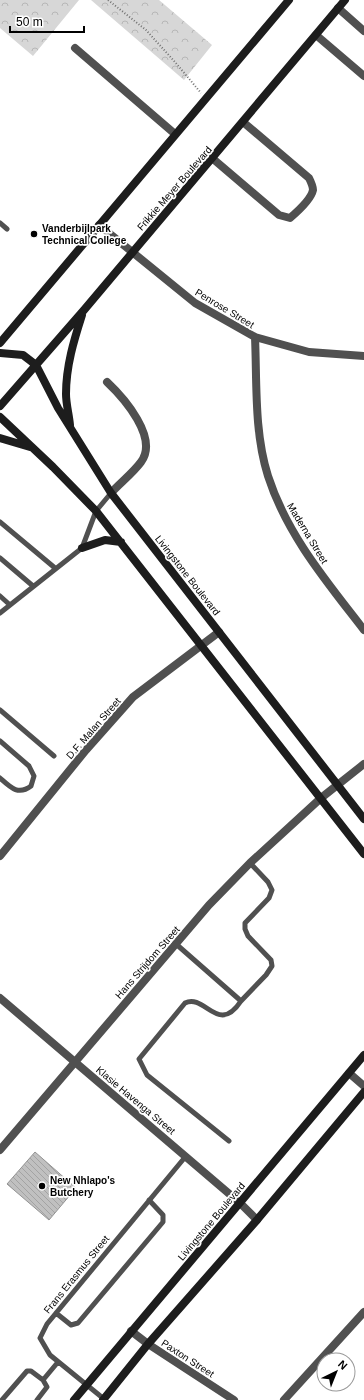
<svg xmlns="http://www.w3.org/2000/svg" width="364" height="1400" viewBox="0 0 364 1400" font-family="Arial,sans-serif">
  <defs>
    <pattern id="park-crowns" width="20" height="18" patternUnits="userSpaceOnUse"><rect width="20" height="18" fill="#d7d7d7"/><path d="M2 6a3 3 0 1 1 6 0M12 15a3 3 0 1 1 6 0" fill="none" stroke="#b7b7b7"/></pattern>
    <pattern id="building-back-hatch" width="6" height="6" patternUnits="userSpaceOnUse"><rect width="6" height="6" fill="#c0c0c0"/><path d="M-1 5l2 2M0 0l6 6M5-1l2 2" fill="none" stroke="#a3a3a3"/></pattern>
  </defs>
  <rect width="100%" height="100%" fill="#fff"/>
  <!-- park -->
  <path fill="url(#park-crowns)" d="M0 0H79L33 56 0 28Z
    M91 0H159L212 45 184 80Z"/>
  <!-- building -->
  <path fill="url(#building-back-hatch)" stroke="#949494" d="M35 1152 76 1188 49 1220 7 1184Z"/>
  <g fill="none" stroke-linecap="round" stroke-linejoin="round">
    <!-- path -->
    <path stroke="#727272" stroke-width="2" stroke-dasharray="1 2" stroke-linecap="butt" d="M108 0 146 30 175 62 201 93"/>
    <!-- lane -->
    <path stroke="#505050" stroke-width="5" d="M0 223 7 229
      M0 522 55 568
      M0 558 33 586
      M0 596 10 605
      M0 613 82 548 96 511 111 493
      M0 710 54 756
      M0 741 29 766 34 776 31 786C18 796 10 787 0 778
      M176 944 241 1001C218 1036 205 993 185 1003L139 1059 147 1075 229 1141
      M241 1001 266 975 272 966 271 960 248 936 245 929V923L269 898 272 890 268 882 250 863
      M56 1313 71 1325 78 1323 163 1222V1215L149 1200
      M104 1399 50 1355 40 1338 47 1324 186 1156
      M2 1400 27 1371H31L43 1380 58 1362
      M37 1400 47 1387 43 1380"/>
    <!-- street -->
    <path stroke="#505050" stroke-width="8" d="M338 8 364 31
      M316 35 364 76
      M75 48 175 134
      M212 158 279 215 290 218C297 212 311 200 313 190 313 186 311 182 309 178L243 122
      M99 225 195 303 255 337 309 352 364 356
      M255 337C257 382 254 432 268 476 287 535 327 582 364 630
      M107 382C124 398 159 438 141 462 133 473 120 483 111 493
      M0 856 86 750 133 697 219 632
      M0 998 240 1203 257 1220
      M349 1073 364 1086
      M0 1150 209 905 250 863 321 798 364 764
      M131 1331 148 1344 234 1400
      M284 1400 364 1312"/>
    <!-- secondary -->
    <path stroke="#1d1d1d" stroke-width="8" d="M0 343 289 0
      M0 353 23 355 36 365 58 408 111 493 364 819
      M0 406 84 310 345 0
      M0 417 53 467 96 511 364 854
      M70 425C69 414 66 404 66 394 66 366 74 340 82 315
      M0 438 30 447
      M82 548 105 540 121 542
      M74 1400 364 1055
      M103 1400 148 1344 257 1220 364 1092"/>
  </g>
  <!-- markers -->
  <g fill="#000" stroke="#fff" stroke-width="1.5">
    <circle cx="34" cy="234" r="4"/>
    <circle cx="42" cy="1186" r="4"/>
  </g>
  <g text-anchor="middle" stroke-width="3.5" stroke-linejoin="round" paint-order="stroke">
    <!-- street labels -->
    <g font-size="10" fill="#000" stroke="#fff">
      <text transform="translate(174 188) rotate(-49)" y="4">Frikkie Meyer Boulevard</text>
      <text transform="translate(225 308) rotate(31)" y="4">Penrose Street</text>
      <text transform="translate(308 533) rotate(59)" y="4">Maderna Street</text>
      <text transform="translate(188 575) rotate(52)" y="4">Livingstone Boulevard</text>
      <text transform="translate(93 728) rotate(-49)" y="4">D.F. Malan Street</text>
      <text transform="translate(147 962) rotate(-49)" y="4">Hans Strijdom Street</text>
      <text transform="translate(136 1100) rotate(40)" y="4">Klasie Havenga Street</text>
      <text transform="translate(211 1221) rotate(-50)" y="4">Livingstone Boulevard</text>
      <text transform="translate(76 1274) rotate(-51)" y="4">Frans Erasmus Street</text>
      <text transform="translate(188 1358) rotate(33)" y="4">Paxton Street</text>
    </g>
    <!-- poi labels -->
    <g font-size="10" font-weight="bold" fill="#000" stroke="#fff" text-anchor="start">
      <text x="42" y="232">Vanderbijlpark<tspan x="42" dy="12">Technical College</tspan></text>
      <text x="50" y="1184">New Nhlapo's<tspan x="50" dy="12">Butchery</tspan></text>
    </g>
  </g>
  <!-- north arrow -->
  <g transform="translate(336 1372) rotate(43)"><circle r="19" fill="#ffffff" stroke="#999999"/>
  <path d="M0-3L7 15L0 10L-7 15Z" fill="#000000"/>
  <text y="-6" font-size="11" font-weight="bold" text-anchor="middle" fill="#000000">N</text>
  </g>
  <!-- scale -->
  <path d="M10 26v6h74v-6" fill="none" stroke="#000000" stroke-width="2"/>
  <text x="16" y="26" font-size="12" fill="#000000" stroke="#ffffff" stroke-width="3" paint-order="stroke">50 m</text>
</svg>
